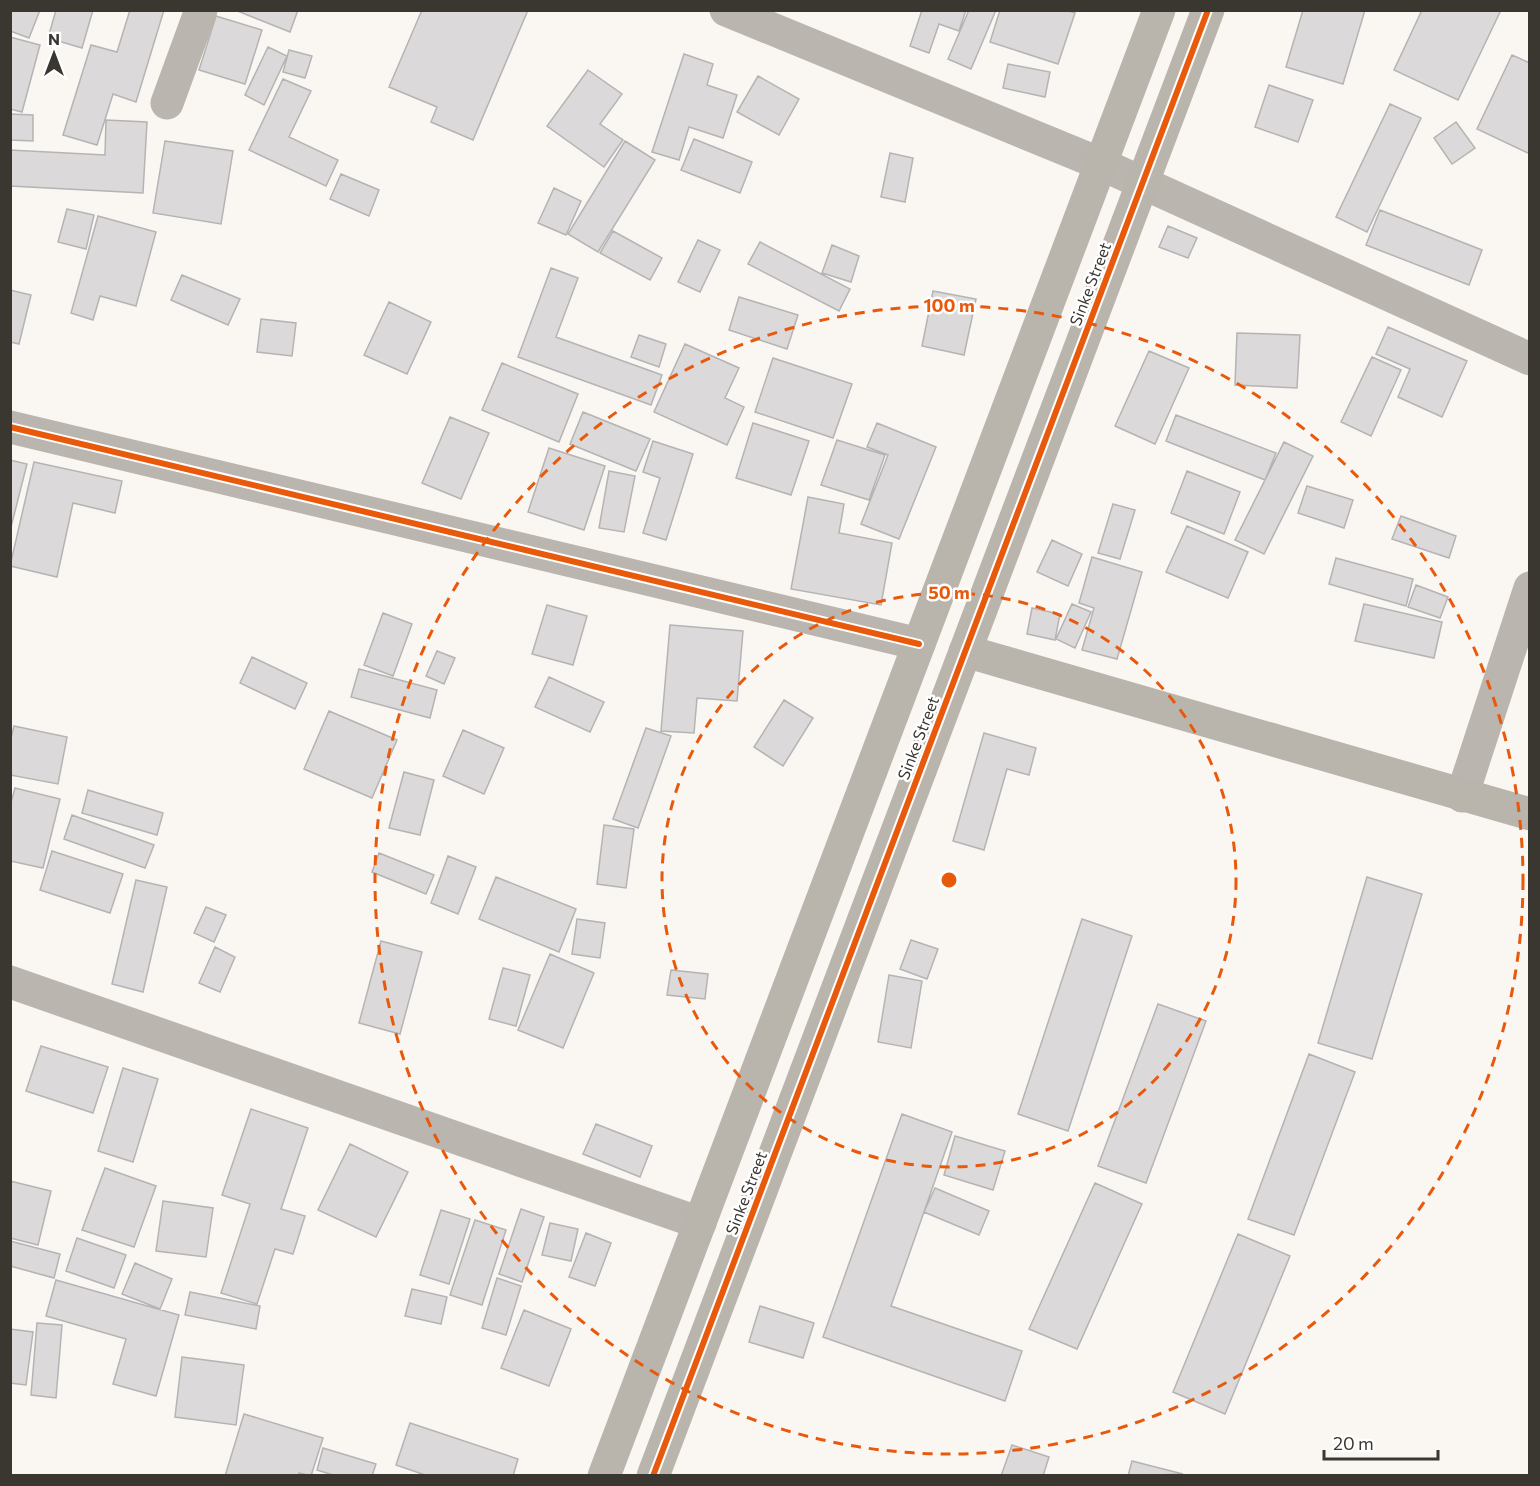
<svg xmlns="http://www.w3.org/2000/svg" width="1540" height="1486" viewBox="0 0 1540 1486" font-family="Commissioner,sans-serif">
  <rect width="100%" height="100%" fill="#faf6f2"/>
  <!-- building -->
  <path fill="#dbd9da" stroke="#b5b3b4" stroke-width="1.5" d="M10 10H40L29 38 10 31Z
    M56 10H93L82 48 48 38Z
    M130 10H164L136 102 113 94 97 145 63 135 91 45 117 52Z
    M235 10H298L290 32Z
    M422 10H528L473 140 431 122 437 107 389 87Z
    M922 10H966L959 31 939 24 929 53 910 46Z
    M969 10H996L971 69 948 59Z
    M1000 10H1066L1075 13 1058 64 990 42Z
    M1303 10H1365L1343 84 1286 67Z
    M1422 10H1501L1458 100 1394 70Z
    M216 16 262 30 245 84 199 70Z
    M10 37 40 45 22 112 10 109Z
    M268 47 287 56 264 105 245 95Z
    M289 50 312 56 305 78 283 72Z
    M684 54 713 64 707 85 737 95 723 138 689 127 679 160 652 152Z
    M1512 55 1530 63V154L1477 129Z
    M1008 64 1050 72 1045 97 1003 88Z
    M588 70 622 94 600 124 623 140 604 167 547 126Z
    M758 76 799 99 779 135 737 112Z
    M283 79 311 91 289 137 338 160 326 186 249 150Z
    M1269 85 1313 100 1298 142 1255 127Z
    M1390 104 1421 118 1367 232 1336 217Z
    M10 114 33 115V141L10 140Z
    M106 120 147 122 143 193 10 186V150L105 155Z
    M1456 122 1475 148 1452 164 1434 138Z
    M694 139 752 162 740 193 681 170Z
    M165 141 233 151 221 224 153 213Z
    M625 141 655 160 598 252 568 234Z
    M890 153 913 158 905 202 881 197Z
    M341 174 379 190 369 216 330 199Z
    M554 188 581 201 566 235 538 223Z
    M67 209 94 215 86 249 58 242Z
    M1380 210 1482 250 1469 285 1366 245Z
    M98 216 156 232 136 306 100 296 93 320 71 313Z
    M1168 226 1197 238 1188 258 1159 247Z
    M613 231 662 258 650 280 600 253Z
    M698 240 720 250 700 292 678 282Z
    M760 242 850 289 839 311 748 264Z
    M832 245 859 256 851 282 822 273Z
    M551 268 578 278 556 337 662 375 651 405 518 357Z
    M182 275 240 299 228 325 171 300Z
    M10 290 31 295 19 344 10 342Z
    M933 291 976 299 964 355 922 346Z
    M739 297 798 315 787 349 729 330Z
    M389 302 431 322 407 374 364 355Z
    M261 319 296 323 292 356 257 352Z
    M1388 327 1467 361 1442 417 1398 397 1410 369 1376 354Z
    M1237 333 1300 335 1297 388 1235 385Z
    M639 335 666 344 659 367 631 357Z
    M685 344 739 368 725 398 744 407 727 445 654 412Z
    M1149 351 1189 368 1155 444 1115 426Z
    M1372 357 1401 370 1371 436 1341 422Z
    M773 358 852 384 833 438 755 412Z
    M502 363 578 394 559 442 482 410Z
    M583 412 650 439 636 471 570 444Z
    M1176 415 1276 453 1265 480 1166 441Z
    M450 417 489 433 461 499 422 483Z
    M753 423 809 441 791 495 736 478Z
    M877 423 936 447 899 539 861 524 888 455 867 447Z
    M837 440 885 455 869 500 821 485Z
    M653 441 693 454 666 540 643 533 660 478 643 472Z
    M1284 442 1313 456 1264 554 1235 540Z
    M549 448 605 466 584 530 528 512Z
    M10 460 27 464 10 531Z
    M34 462 122 481 115 513 73 503 57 577 10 566Z
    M609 471 635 476 624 532 599 528Z
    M1187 471 1240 492 1224 534 1171 513Z
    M1307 486 1353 500 1344 528 1298 513Z
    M808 497 844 504 839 533 892 543 881 605 791 589Z
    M1113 504 1135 510 1120 559 1098 553Z
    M1401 516 1456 536 1449 558 1392 539Z
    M1187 526 1248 552 1228 598 1166 572Z
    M1052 540 1082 554 1068 586 1037 572Z
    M1092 557 1142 572 1117 659 1082 650 1094 608 1079 603Z
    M1336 558 1413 579 1406 606 1329 584Z
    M1416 585 1448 597 1440 618 1408 607Z
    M1072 604 1091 612 1075 648 1056 639Z
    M1364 604 1442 622 1434 658 1355 641Z
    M547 605 587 616 573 665 532 654Z
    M1032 608 1060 614 1055 640 1027 634Z
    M383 613 412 624 393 676 364 665Z
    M670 625 743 631 737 701 697 698 694 733 661 731Z
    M437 651 455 658 444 684 426 676Z
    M252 657 307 683 295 709 240 683Z
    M359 669 437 690 430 718 351 697Z
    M549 677 604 702 590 732 535 707Z
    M784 700 813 718 783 766 754 747Z
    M329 711 397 740 372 798 304 769Z
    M14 726 67 737 58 784 10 775V742Z
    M646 728 671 736 638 828 613 819Z
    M463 730 504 748 484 794 443 776Z
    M984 733 1036 748 1029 775 1007 769 984 850 953 841Z
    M404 772 434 780 420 835 389 828Z
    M15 788 60 799 43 868 10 861V806Z
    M88 790 163 813 157 835 82 813Z
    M72 815 154 845 145 868 64 839Z
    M604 825 634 829 626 888 597 884Z
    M52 851 123 874 110 913 40 890Z
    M379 853 434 875 426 894 372 872Z
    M448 856 476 867 458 914 431 903Z
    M496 877 576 909 559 952 479 919Z
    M1367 877 1422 894 1372 1059 1318 1043Z
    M136 880 167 887 143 992 112 984Z
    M206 907 226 915 214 942 194 933Z
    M577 919 605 923 600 958 572 954Z
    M1082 919 1132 936 1068 1131 1018 1114Z
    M911 940 938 949 927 979 900 969Z
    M381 941 422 952 400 1034 359 1023Z
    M215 947 235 957 220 992 199 983Z
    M550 954 594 973 563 1048 518 1030Z
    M503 968 530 975 516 1026 489 1019Z
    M671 970 708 974 705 999 667 995Z
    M889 975 922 981 911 1048 878 1042Z
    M1158 1004 1206 1021 1146 1183 1098 1166Z
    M41 1046 108 1067 93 1113 26 1091Z
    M1309 1054 1355 1072 1294 1235 1248 1219Z
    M123 1068 158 1079 133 1162 98 1151Z
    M251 1109 308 1128 281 1209 305 1216 293 1254 275 1249 257 1304 221 1293 250 1204 222 1195Z
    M902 1114 952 1132 891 1306 1022 1351 1005 1401 823 1337Z
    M596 1124 652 1146 640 1177 583 1154Z
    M955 1136 1005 1151 993 1190 944 1175Z
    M350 1144 408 1172 376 1237 318 1210Z
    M105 1168 156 1186 134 1247 82 1230Z
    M10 1181 51 1191 38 1245 10 1238Z
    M1095 1183 1142 1204 1077 1349 1029 1329Z
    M935 1188 989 1211 979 1235 924 1212Z
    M163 1201 213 1208 206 1257 156 1251Z
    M521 1209 544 1217 522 1282 499 1274Z
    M441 1210 470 1219 449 1284 420 1275Z
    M475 1220 506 1230 482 1305 450 1295Z
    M550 1223 578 1229 571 1261 542 1255Z
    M586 1233 611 1243 595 1286 569 1277Z
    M1238 1234 1290 1256 1225 1414 1173 1392Z
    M77 1238 126 1255 114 1288 66 1271Z
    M10 1241 60 1254 54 1278 10 1266Z
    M135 1263 172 1279 160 1309 122 1294Z
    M497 1278 521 1286 506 1335 482 1328Z
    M56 1280 179 1315 156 1396 113 1384 126 1339 46 1316Z
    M412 1289 447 1297 441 1324 405 1316Z
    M190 1292 260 1306 256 1329 185 1315Z
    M760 1306 814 1323 803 1358 749 1342Z
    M524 1310 571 1329 549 1386 501 1368Z
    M37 1323 62 1325 56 1398 31 1395Z
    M10 1329 33 1332 26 1385 10 1383Z
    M182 1357 244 1365 236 1425 175 1417Z
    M244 1414 323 1438 311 1476 299 1473 298 1476H225Z
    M410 1423 518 1459 513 1476H428L396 1465Z
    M1012 1445 1049 1457 1043 1476H1001Z
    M323 1448 376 1464 372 1476H336L317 1470Z
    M1132 1461 1183 1474 1128 1476Z"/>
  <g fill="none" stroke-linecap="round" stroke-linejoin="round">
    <!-- street -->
    <path stroke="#bab5ae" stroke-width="33" d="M726 10 1101 164 1530 359
      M167 103 201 10
      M10 427 919 644
      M1462 796 1530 588
      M10 982 700 1223"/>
    <!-- secondary -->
    <path stroke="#bab5ac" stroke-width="33" d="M965 651 1530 814
      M604 1476 1159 10
      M653 1476 1208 10"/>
    <defs>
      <path id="cycleway" d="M10 427 919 644
        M653 1476 1208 10"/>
    </defs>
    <!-- cycleway casing -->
    <use href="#cycleway" stroke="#fff" stroke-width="10"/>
    <!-- cycleway -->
    <use href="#cycleway" stroke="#e8590c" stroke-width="6"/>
  </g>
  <!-- distance rings -->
  <g fill="none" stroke="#e8590c" stroke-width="3" stroke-dasharray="10 8">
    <circle cx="949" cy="880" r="287"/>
    <circle cx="949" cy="880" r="574"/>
  </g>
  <g text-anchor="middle" stroke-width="5" stroke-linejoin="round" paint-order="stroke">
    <!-- street labels -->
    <g font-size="16" fill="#3a3630" stroke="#fff">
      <text transform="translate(1090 284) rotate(-69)" y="6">Sinke Street</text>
      <text transform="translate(918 738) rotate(-69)" y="6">Sinke Street</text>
      <text transform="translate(746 1193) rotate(-69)" y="6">Sinke Street</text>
    </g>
  </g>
  <circle cx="949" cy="880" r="9" fill="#e8590c" stroke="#fff" stroke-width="3"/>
  <g font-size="18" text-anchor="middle" font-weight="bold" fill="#e8590c" stroke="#fff" stroke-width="5" stroke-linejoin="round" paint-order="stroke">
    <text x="949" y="312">100 m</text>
    <text x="949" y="599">50 m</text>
  </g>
  <!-- border -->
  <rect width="1540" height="1486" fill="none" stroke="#3a3630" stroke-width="24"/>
  <!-- north arrow -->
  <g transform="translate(54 54)" stroke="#ffffff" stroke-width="4.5" paint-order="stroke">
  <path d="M0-4.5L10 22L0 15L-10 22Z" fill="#3a3630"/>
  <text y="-9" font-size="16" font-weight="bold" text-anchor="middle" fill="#3a3630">N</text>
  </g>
  <!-- scale -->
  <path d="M1324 1450v9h114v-9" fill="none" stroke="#3a3630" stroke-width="3"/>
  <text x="1333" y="1450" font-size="18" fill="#3a3630" stroke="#ffffff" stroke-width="4.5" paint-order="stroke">20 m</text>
</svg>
